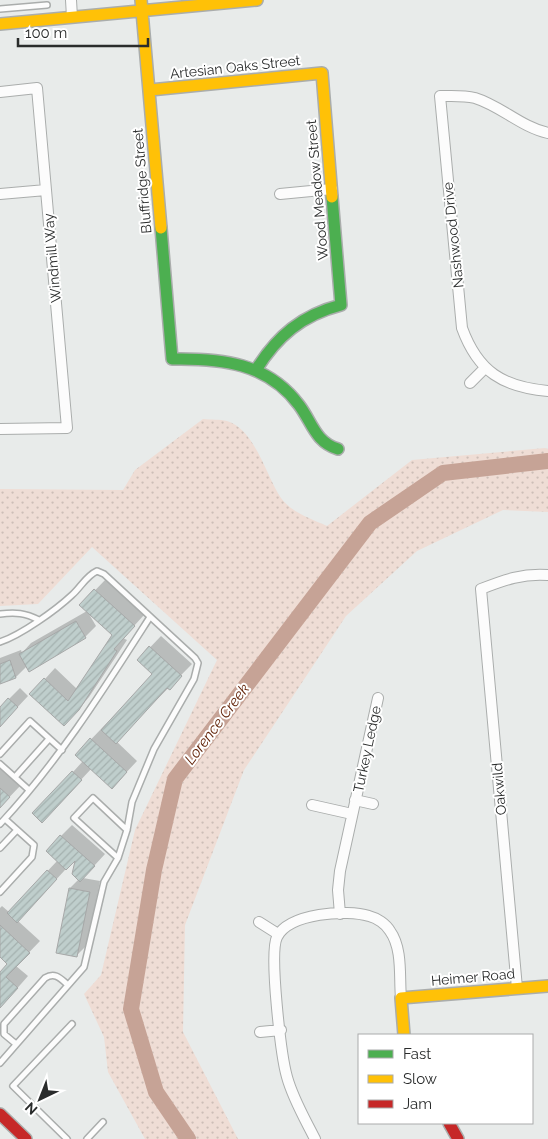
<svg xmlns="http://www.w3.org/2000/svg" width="548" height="1139" viewBox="0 0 548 1139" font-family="Raleway,sans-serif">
  <defs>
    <pattern id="grass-dots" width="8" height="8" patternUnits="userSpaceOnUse" patternTransform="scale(1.25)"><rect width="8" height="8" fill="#efddd5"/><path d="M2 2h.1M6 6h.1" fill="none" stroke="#cdbeb7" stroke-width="1.8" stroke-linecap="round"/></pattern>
    <pattern id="building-hatch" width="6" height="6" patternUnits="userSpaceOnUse" patternTransform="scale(1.25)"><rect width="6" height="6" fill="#bfcecc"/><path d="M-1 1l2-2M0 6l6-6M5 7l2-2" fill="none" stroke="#a4b1af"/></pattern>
  </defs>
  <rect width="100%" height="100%" fill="#e8ebea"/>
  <!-- grass -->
  <path fill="url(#grass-dots)" d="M203 419C211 420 220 419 227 421 255 429 267 478 281 498 292 513 312 519 327 526L412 460 545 448 548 449V512L503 510 417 551 346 616 244 770 185 925 183 1032 238 1139H145L108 1072 104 1037 84 994 101 975 135 830 217 660 92 547 38 604 0 606V489L123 490 135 470Z"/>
  <!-- shadow -->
  <path fill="#0003" d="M106 579 144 615 123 638 127 640 89 697 75 714 45 679 55 668 77 689 113 635 89 614 96 626 85 637 27 666 16 677 0 683V658L21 650 22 653 31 643 87 611 81 605Z
    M161 636 192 664 116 741 137 761 123 776 91 769 53 810 73 772 83 761 76 755 154 674 138 660Z
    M20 688 28 696 0 726V708Z
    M0 768 20 786 0 807Z
    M72 825 105 854 83 878 100 881 87 945 76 956 70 888 79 879 76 858 18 921 40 941 16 966 28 976 0 1008V974L9 964 0 956V908L2 906 9 912 58 860 47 850Z"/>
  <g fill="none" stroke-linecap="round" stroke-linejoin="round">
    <!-- river -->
    <path stroke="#c6a396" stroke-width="16" d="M188 1139 156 1092 131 1009 154 870 175 779 370 523 443 473 548 461"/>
  </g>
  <!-- building -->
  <path fill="url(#building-hatch)" stroke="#a7a8a8" d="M94 589 135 626 114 649 117 651 79 710 64 726 29 694 44 678 68 701 112 635 79 605Z
    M76 621 86 638 29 672 19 654Z
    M149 646 182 676 170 690 167 688 116 744 101 730 152 674 137 660Z
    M10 660 16 678 0 684V664Z
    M8 698 18 707 0 727V707Z
    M90 738 127 772 112 789 75 755Z
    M72 771 82 780 42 823 32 813Z
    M0 788 10 797 0 808Z
    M60 835 95 866 80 882 72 874 75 861 66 870 46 851Z
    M47 870 57 879 17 923 7 913Z
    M69 888 90 892 77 957 56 953Z
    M0 925 30 953 6 977 18 988 0 1008V972L7 964 0 957Z"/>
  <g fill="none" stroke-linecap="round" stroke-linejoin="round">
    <defs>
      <path id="lane" d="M0 9 47 5
        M0 614C16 612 25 613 39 620
        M0 642C21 635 56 610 72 595 81 587 86 576 97 571L104 574 195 658 198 663 194 679 154 749 132 802 127 830 118 858 104 882 84 967 0 1063
        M0 754 30 721 62 750
        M0 764 29 790
        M15 777 49 739
        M0 824C59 761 104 689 150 617
        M0 848 17 830
        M118 858 74 818 93 798 127 830
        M0 892 32 857 34 845 5 819
        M16 1044 4 1034V1024L45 978C55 972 60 978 68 985
        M67 1139 13 1086 72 1024
        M87 1139 103 1122"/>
      <path id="street" d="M71 0 72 17
        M0 92 37 88 67 428 0 429
        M548 133C521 127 501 106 475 98 463 95 452 96 440 96L462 328C478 372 503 387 548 391
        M0 194 46 190
        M280 194 332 189
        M470 383 485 368
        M355 800 373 804
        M312 805 352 814
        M340 914 338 890 340 871 378 698
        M259 922 278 934
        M517 988 481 589C504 580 523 573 548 575
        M260 1032 281 1030
        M315 1139C305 1119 293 1099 287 1077 281 1056 269 953 277 937 289 913 347 909 369 916 377 918 386 924 390 931 403 949 399 978 401 998"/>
      <path id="fast" d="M161 228 172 359C221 358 268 363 299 405 312 422 315 442 338 449
        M256 370C277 336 302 315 341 305L332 197"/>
      <path id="slow" d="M141 0 161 228
        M0 24 257 0
        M150 90 322 73 332 197
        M404 1035 401 998 548 986"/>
      <path id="jam" d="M0 1114 26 1139
        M449 1123 458 1139"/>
    </defs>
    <!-- lane casing -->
    <use href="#lane" stroke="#aaadac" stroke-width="8"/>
    <!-- street casing -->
    <use href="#street" stroke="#aaadac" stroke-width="12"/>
    <!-- fast casing -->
    <use href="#fast" stroke="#aaadac" stroke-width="14"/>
    <!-- slow casing -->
    <use href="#slow" stroke="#aaadac" stroke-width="14"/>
    <!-- jam casing -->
    <use href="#jam" stroke="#aaadac" stroke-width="14"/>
    <!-- lane -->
    <use href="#lane" stroke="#fcfcfc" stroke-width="5"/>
    <!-- street -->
    <use href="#street" stroke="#fcfcfc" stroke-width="10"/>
    <!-- fast -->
    <use href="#fast" stroke="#4caf50" stroke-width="11"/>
    <!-- slow -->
    <use href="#slow" stroke="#ffc107" stroke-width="11"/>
    <!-- jam -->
    <use href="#jam" stroke="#c62828" stroke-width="11"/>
  </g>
  <g text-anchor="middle" stroke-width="4" stroke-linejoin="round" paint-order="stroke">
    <!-- street labels -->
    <g font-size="14" fill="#2a2c2c" stroke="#fff">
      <text transform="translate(235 67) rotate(-6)" y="5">Artesian Oaks Street</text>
      <text transform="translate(142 181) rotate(-95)" y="5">Bluffridge Street</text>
      <text transform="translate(317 190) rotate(-95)" y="5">Wood Meadow Street</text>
      <text transform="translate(453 235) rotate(-96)" y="5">Nashwood Drive</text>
      <text transform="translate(52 258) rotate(-95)" y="5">Windmill Way</text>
      <text transform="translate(367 749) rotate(-78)" y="5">Turkey Ledge</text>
      <text transform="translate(499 789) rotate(-95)" y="5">Oakwild</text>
      <text transform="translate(473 977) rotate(-5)" y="5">Heimer Road</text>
    </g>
    <!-- water labels -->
    <g font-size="15" font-style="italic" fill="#622308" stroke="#fff">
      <text transform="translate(217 724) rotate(-53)" y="5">Lorence Creek</text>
    </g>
  </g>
  <!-- legend -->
  <rect x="358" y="1034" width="175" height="90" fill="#ffffff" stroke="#aaabab"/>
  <rect x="368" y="1050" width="25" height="8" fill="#4caf50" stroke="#aaabab"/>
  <text x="403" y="1059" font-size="15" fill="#2a2c2c">Fast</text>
  <rect x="368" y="1075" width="25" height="8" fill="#ffc107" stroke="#aaabab"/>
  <text x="403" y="1084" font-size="15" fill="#2a2c2c">Slow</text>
  <rect x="368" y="1100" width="25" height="8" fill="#c62828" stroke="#aaabab"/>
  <text x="403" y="1109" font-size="15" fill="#2a2c2c">Jam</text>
  <!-- north arrow -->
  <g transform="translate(40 1099) rotate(223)" stroke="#ffffff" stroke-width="4" paint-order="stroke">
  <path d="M0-4L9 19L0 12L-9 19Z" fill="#2a2c2c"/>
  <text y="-8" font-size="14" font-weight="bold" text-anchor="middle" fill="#2a2c2c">N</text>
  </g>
  <!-- scale -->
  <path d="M18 38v8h130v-8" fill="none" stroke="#2a2c2c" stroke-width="2.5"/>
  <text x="25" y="38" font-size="15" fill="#2a2c2c" stroke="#ffffff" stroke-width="4" paint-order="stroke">100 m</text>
</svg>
